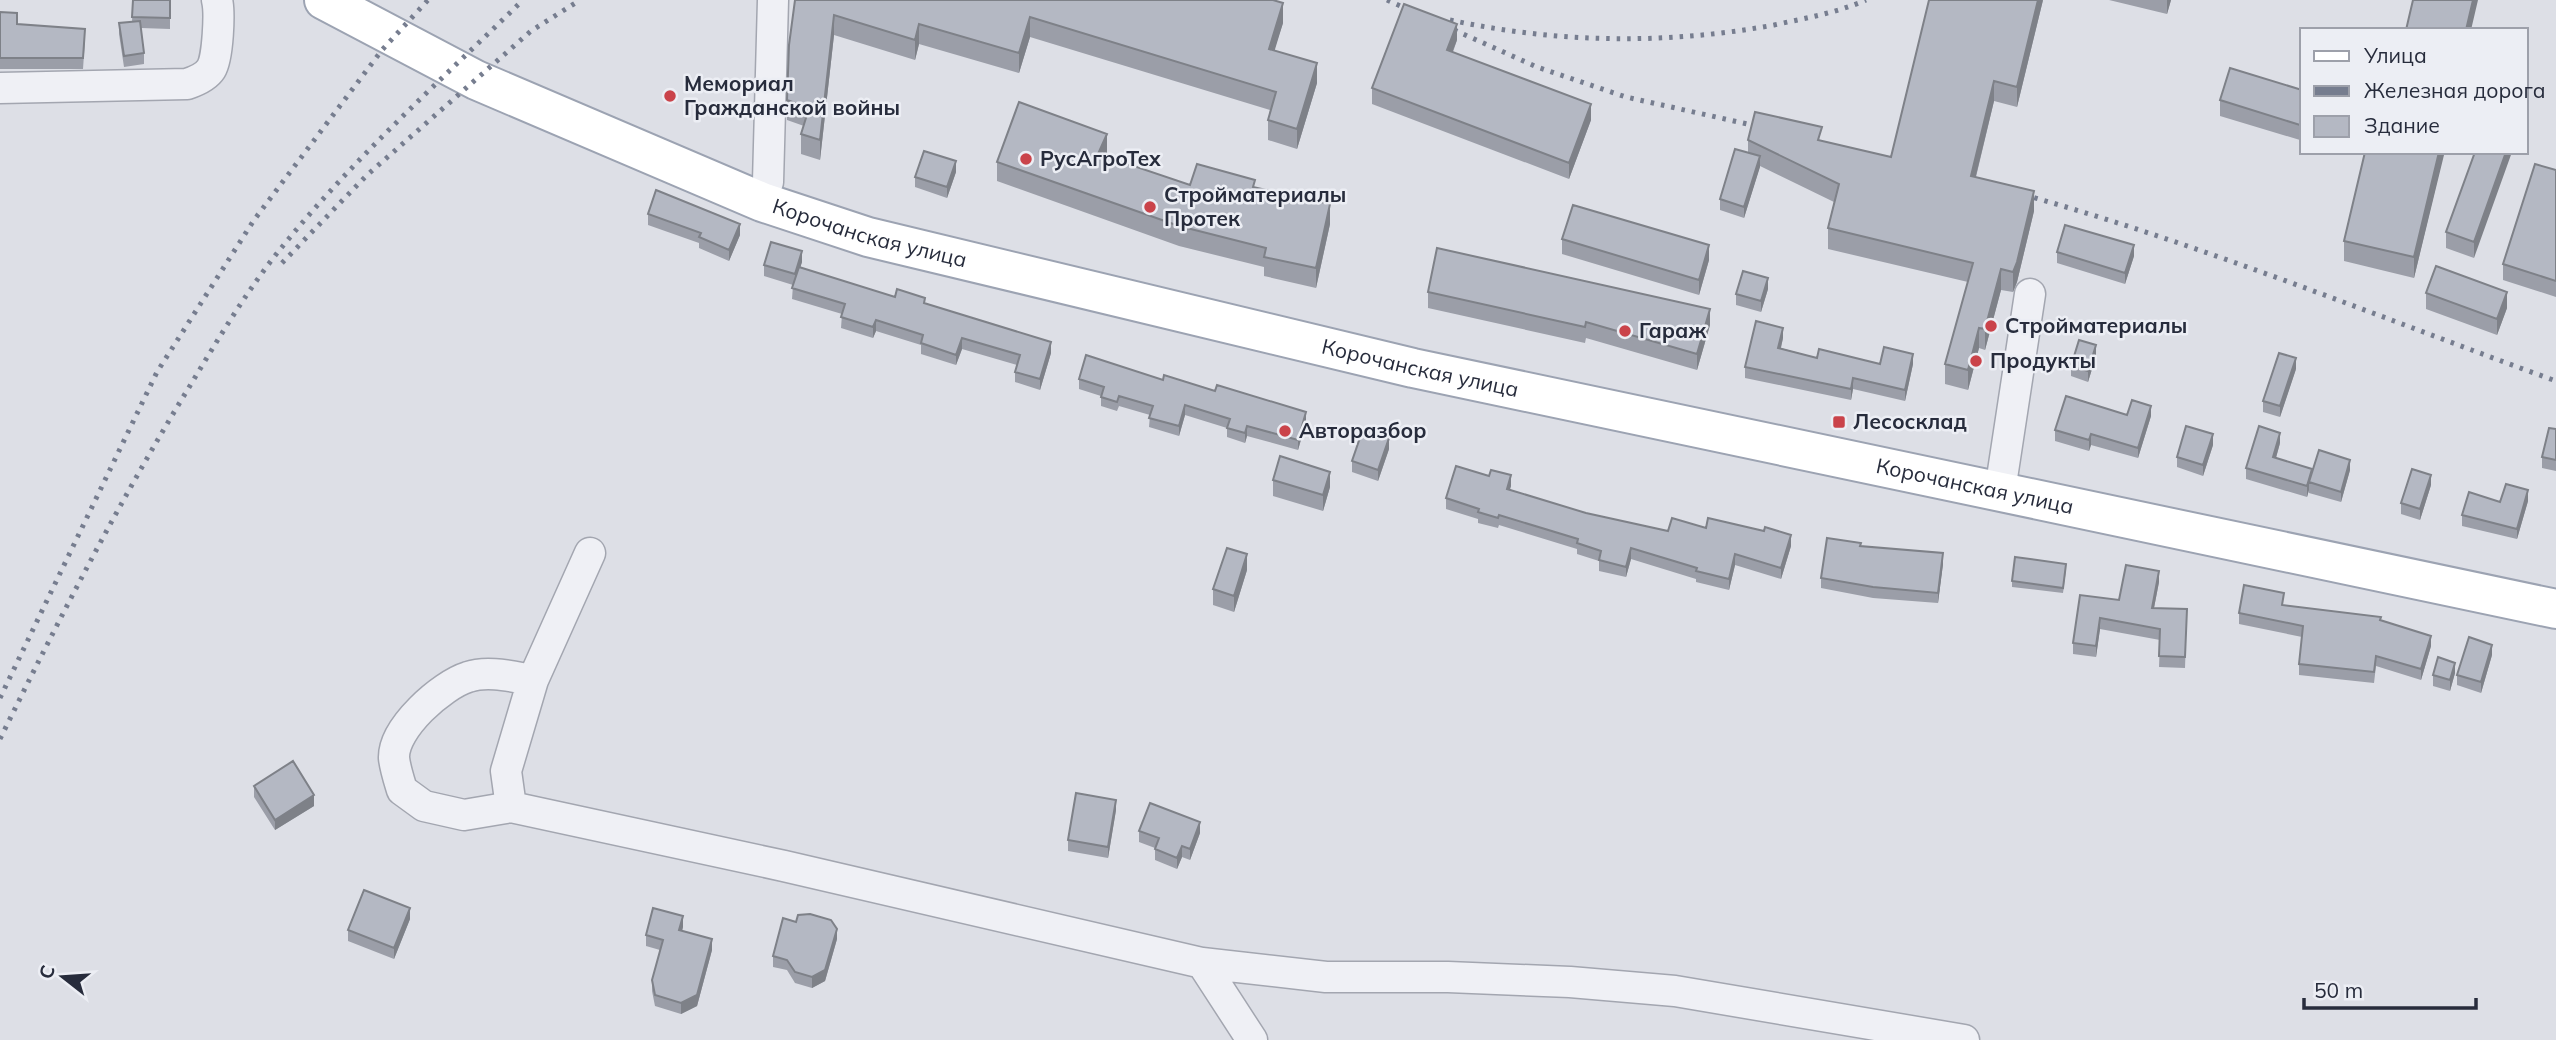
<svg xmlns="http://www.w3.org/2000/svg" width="2556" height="1040" viewBox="0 0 2556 1040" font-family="Mulish,sans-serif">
  <rect width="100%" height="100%" fill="#dddfe6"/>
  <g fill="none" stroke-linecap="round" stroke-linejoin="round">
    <defs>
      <path id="minor" d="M0 88 187 84C196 81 206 77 211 69 218 58 220 12 217 0
        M768 182 773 0
        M2000 491 2030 294
        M533 680C514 677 488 670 468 677 442 685 393 728 394 758 395 768 399 780 402 790L424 806 464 815 511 807 784 866 1202 963 1326 977H1448L1570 982 1675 991 1964 1040
        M511 807 506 771 533 680 590 553
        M1202 963 1252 1040"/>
      <g id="major">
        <path id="s1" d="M324 0 476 80 762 202 868 237 1413 368 2556 609"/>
      </g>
    </defs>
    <!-- minor casing -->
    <use href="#minor" stroke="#a3a6b0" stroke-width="33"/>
    <!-- major casing -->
    <use href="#major" stroke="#9ca3b2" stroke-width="42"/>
    <!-- minor -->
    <use href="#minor" stroke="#eff0f5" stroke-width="30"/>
    <!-- major -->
    <use href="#major" stroke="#fff" stroke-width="38"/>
    <!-- rail -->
    <path stroke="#767d8f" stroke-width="5" stroke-dasharray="3.5 7" stroke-linecap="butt" d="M1387 0 1537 67 1626 97 1770 129
      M1450 20C1557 43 1665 45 1774 25 1806 18 1836 13 1866 0
      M2014 192C2199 243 2376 316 2556 381
      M282 263 366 176 531 31 580 0
      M0 698 157 372 254 220 382 50 428 0
      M0 739C59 619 119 502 188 389 217 341 247 290 282 247 354 158 441 80 523 0"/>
  </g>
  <!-- wall -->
  <path fill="#9b9ea8" d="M133 0H170V29L141 28 144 53V64L124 67 119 34V23L132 22Z
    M795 0 1283 23 1274 50 1317 83 1297 149 1268 140V120L1270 110 1030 37 1019 73 919 44 915 60 834 35 820 160 801 154V134L804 126 787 120V100Z
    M2043 0 2017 107 1994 101 1976 177 2034 211 2017 282 2013 292 2001 290 1985 350 1979 348 1968 390 1945 384V364L1968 282 1828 249V228L1834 202 1760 166 1744 218 1720 210V199L1748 153V140L1822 141 1891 157Z
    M2109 0H2171L2167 14Z
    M0 12 17 24 85 40 83 69H0Z
    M1457 40 1453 52 1591 120 1569 179 1372 104V88Z
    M2302 90 2300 140 2220 116V100Z
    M2444 152 2414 278 2344 261V241Z
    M2475 152 2474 258 2446 248V232Z
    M1107 153 1106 156 1190 185 1255 187 1330 224 1316 288 1264 276V267L1179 246 997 181V162Z
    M2556 170V297L2503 280V264Z
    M956 172 947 198 915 187V177Z
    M648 214 740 235 729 261 699 248V243L648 225Z
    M1562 239 1709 260 1699 295 1562 254Z
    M2057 252 2134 256 2125 284 2057 263Z
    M802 262 800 267 895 297 925 303 1051 353 1040 390 1015 382V372L1017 365 962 349 956 365 921 354V345L876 331 873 338 841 328 842 314 792 299 793 285 764 276V265Z
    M1768 289 1761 312 1736 305V294Z
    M1428 292 1710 325 1697 370 1586 338 1585 343 1428 308Z
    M2426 293 2507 308 2497 335 2426 309Z
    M1783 338 1781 348 1817 358 1880 364H1913L1905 401 1853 389 1851 400 1745 378V367Z
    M2096 356 2088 382 2071 376V366Z
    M2296 369 2280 417 2263 412V401Z
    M1079 379 1163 380 1306 422 1298 450 1247 436 1245 443 1227 437V428L1185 415 1179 436 1149 427 1150 415 1119 406 1117 411 1101 406V396L1079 389Z
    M2127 415 2151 416 2138 458 2091 445 2089 451 2055 441V430Z
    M2556 429V471L2542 468V457Z
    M2280 443 2276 458 2312 469 2350 470 2341 502 2309 493V490L2307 497 2246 479V468Z
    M2213 445 2203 476 2177 467V457Z
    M1389 449 1378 481 1352 472V461Z
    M1273 480 1330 487 1323 511 1273 496Z
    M2431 485 2420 520 2401 514V503Z
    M1511 486 1509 490 1586 513 1668 531 1706 528 1791 546 1781 579 1735 565 1729 590 1696 582V579L1631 559 1626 577 1599 571V561L1577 554V549L1499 525 1498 528 1478 523V519L1446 509V498Z
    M2528 501 2517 539 2462 526V515L2500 502Z
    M1861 546 1943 564 1938 603 1873 598 1821 588V578Z
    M1247 570 1234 612 1213 605V589Z
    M2066 570 2063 593 2012 587V581Z
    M2159 582 2154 608 2187 609 2185 668 2159 667 2160 640 2100 629 2096 657 2073 654V643L2119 600Z
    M2284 605 2381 620 2431 646 2421 680 2376 666 2374 683 2299 675V664L2302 637 2239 624V613Z
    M2492 655 2481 693 2457 685V675Z
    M2455 673 2450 691 2433 686V675Z
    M254 786 314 806 275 830 254 797Z
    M1116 810 1108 858 1068 851V840Z
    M1139 831 1200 833 1190 860 1182 857 1177 869 1155 860V848L1139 842Z
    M410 919 394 959 348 941V930Z
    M683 927 682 931 712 950 697 1006 681 1014 655 1006 652 991V980L660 950 646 946V935Z
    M837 939 825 981 812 988 795 983 787 970 773 967V956Z"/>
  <!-- shaded-wall -->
  <path fill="#7e8188" d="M2038 0H2043L2017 107V87Z
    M2167 0H2171L2167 14Z
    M2473 0H2478L2471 30H2466Z
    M1283 3V23L1269 69V49Z
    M834 15V35L820 160V140Z
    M1030 17V37L1019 73V53Z
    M919 24V44L915 60V40Z
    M1457 24V40L1447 66V50Z
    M1317 63V83L1297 149V129Z
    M1994 81V101L1971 196V176Z
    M1591 104V120L1569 179V163Z
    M2302 118V134L2300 140V125Z
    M1107 134V153L1098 173V154Z
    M2439 152H2444V155L2414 278V257Z
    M2506 152H2512L2474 258V242Z
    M1760 156V167L1744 218V207Z
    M956 161V172L947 198V187Z
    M2034 191V211L2017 282 2013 292V272Z
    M1330 204V224L1316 288V268Z
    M740 224V235L729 261V250Z
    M1709 245V260L1699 295V280Z
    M2134 245V256L2125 284V273Z
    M802 251V262L795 285V274Z
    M2001 269V290L1985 350V329Z
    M1768 278V289L1761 312V301Z
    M2507 292V308L2497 335V319Z
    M1710 309V325L1697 370V354Z
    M876 320V331L873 338V327Z
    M1783 328V338L1778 359V348Z
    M1979 328V348L1968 390V370Z
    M962 338V349L956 365V355Z
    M1051 342V353L1040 390V379Z
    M2096 345V356L2088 382V371Z
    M1913 354V364L1905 401V390Z
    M2296 358V369L2280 417V406Z
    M1853 378V389L1851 400V389Z
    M1185 405V415L1179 436V426Z
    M2151 406V416L2138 458V448Z
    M1306 412V422L1298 450V440Z
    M1247 426V436L1245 443V433Z
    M2280 433V443L2273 468V457Z
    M2091 434V445L2089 451V440Z
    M2213 434V445L2203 476V465Z
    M1389 438V449L1378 481V470Z
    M2350 460V470L2341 502V492Z
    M2312 469 2309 482V490L2307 497V486Z
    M1330 472V487L1323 511V495Z
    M1511 475V486L1507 500V489Z
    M2431 475V485L2420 520V509Z
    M2528 490V501L2517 539V529Z
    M1791 535V546L1781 579V568Z
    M1631 548V559L1626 577V567Z
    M1943 553V564L1938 603V593Z
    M1247 554V570L1234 612V596Z
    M1735 554V565L1729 590V579Z
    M2159 571V582L2152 618V608Z
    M2100 618V629L2096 657V646Z
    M2431 636V646L2421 680V669Z
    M2492 645V655L2481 693V682Z
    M2455 663V673L2450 691V680Z
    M314 795V806L275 830V820Z
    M1116 800V810L1108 858V847Z
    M1200 822V833L1190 860V849Z
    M1182 846V857L1177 869V858Z
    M410 908V919L394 959V948Z
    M683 916V927L679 941V930Z
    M837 929V939L825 981 812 988V977Z
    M712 939V950L697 1006 681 1014V1003Z"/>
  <!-- building -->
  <path fill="#b4b8c3" stroke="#7e8188" stroke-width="2" d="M133 0H170V18L132 17Z
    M795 0H1273L1283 3 1269 49 1317 63 1297 129 1268 120 1276 92 1030 17 1019 53 919 24 915 40 834 15 820 140 801 134 809 108 787 100 789 45Z
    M1929 0H2038L2017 87 1994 81 1971 176 2034 191 2017 262 2013 272 2001 269 1985 329 1979 328 1968 370 1945 364 1973 263 1828 228 1839 184 1748 140 1755 112 1822 127 1818 140 1891 157Z
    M2413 0H2473L2466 30H2406Z
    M1404 4 1457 24 1447 50 1591 104 1569 163 1372 88Z
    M0 12 17 13V24L85 29 83 58H0Z
    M140 21 144 53 124 56 119 23Z
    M2230 68 2302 90V118L2300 125 2220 100Z
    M1019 102 1107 134 1098 154 1190 185 1197 164 1255 180 1253 187 1330 204 1316 268 1264 257 1266 248 1179 226 997 162Z
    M1735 149 1760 156 1744 207 1720 199Z
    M924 151 956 161 947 187 915 177Z
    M2365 152H2439L2414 257 2344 241Z
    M2475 152H2506L2474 242 2446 232Z
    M2535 164 2556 170V281L2503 264Z
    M656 190 740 224 729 250 699 237 701 233 648 214Z
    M1573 205 1709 245 1699 280 1562 239Z
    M2065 225 2134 245 2125 273 2057 252Z
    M771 242 802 251 795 274 764 265Z
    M1437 248 1710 309 1697 354 1586 322 1585 327 1428 292Z
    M2436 266 2507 292 2497 319 2426 293Z
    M799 267 895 297 897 289 925 298 924 303 1051 342 1040 379 1015 372 1020 355 962 338 956 355 921 343 923 335 876 320 873 327 841 317 845 304 792 288Z
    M1743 271 1768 278 1761 301 1736 294Z
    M1756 321 1783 328 1778 348 1817 358 1819 349 1880 364 1884 347 1913 354 1905 390 1853 378 1851 389 1745 367Z
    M2079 340 2096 345 2088 371 2071 366Z
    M2279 353 2296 358 2280 406 2263 401Z
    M1086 355 1163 380 1164 375 1215 391 1217 385 1306 412 1298 440 1247 426 1245 433 1227 428 1230 419 1185 405 1179 426 1149 418 1153 406 1119 396 1117 402 1101 397 1104 387 1079 379Z
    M2066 396 2127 415 2132 400 2151 406 2138 448 2091 434 2089 440 2055 430Z
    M2186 426 2213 434 2203 465 2177 457Z
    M2259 426 2280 433 2273 457 2312 469 2307 486 2246 468Z
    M2549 428 2556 429V460L2542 457Z
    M1363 429 1389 438 1378 470 1352 461Z
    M2319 450 2350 460 2341 492 2309 482Z
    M1280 456 1330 472 1323 495 1273 480Z
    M1456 466 1489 476 1491 470 1511 475 1507 489 1586 513 1668 531 1672 518 1706 528 1708 518 1764 531 1765 527 1791 535 1781 568 1735 554 1729 579 1696 571 1697 568 1631 548 1626 567 1599 560 1601 551 1577 543 1578 539 1499 515 1498 518 1478 512 1479 509 1446 498Z
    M2412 469 2431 475 2420 509 2401 503Z
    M2506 484 2528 490 2517 529 2462 515 2469 492 2500 502Z
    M1827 538 1861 543 1860 546 1943 553 1938 593 1873 587 1821 578Z
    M1227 548 1247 554 1234 596 1213 589Z
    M2015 557 2066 564 2063 588 2012 581Z
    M2126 565 2159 571 2152 608 2187 609 2185 657 2159 656 2160 629 2100 618 2096 646 2073 643 2080 595 2119 600Z
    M2244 585 2284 593 2282 605 2381 617 2380 620 2431 636 2421 669 2376 656 2374 672 2299 664 2303 626 2239 613Z
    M2469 637 2492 645 2481 682 2457 675Z
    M2438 657 2455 663 2450 680 2433 675Z
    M293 761 314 795 275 820 254 786Z
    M1076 793 1116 800 1108 847 1068 840Z
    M1150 803 1200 822 1190 849 1182 846 1177 858 1155 849 1159 838 1139 831Z
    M364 890 410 908 394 948 348 930Z
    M653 908 683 916 679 930 712 939 697 995 681 1003 655 995 652 980 663 940 646 935Z
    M810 914 831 920 837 929 825 970 812 977 795 972 787 960 773 956 783 918 796 922 798 915Z"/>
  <!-- markers -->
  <g fill="#ca434a" stroke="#eceef4" stroke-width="2.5">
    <circle cx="670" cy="96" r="7"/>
    <circle cx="1026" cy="159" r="7"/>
    <circle cx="1150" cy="207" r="7"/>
    <circle cx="1991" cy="326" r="7"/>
    <circle cx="1625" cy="331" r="7"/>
    <circle cx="1976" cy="361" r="7"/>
    <rect x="1832" y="415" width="14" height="14" rx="3.5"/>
    <circle cx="1285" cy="431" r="7"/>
  </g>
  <g text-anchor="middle" stroke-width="5" stroke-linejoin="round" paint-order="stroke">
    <!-- poi labels -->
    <g font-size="21" font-weight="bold" fill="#272c3c" stroke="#eceef4" text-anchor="start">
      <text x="684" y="91">Мемориал<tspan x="684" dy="24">Гражданской войны</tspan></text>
      <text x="1040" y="166">РусАгроТех</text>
      <text x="1164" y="202">Стройматериалы<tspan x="1164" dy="24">Протек</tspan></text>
      <text x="2005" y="333">Стройматериалы</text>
      <text x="1639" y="338">Гараж</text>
      <text x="1990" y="368">Продукты</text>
      <text x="1853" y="429">Лесосклад</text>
      <text x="1299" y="438">Авторазбор</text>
    </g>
    <!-- street labels -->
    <g font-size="21" fill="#272c3c" stroke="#eceef4">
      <text dy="7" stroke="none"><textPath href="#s1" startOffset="595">Корочанская улица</textPath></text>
      <text dy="7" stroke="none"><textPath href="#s1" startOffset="1162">Корочанская улица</textPath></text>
      <text dy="7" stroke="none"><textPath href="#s1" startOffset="1729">Корочанская улица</textPath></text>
    </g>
  </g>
  <!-- legend -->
  <rect x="2300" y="28" width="228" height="126" fill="#eceef4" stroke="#9da0aa" stroke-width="2"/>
  <rect x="2314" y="51" width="35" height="10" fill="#ffffff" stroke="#9da0aa" stroke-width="2"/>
  <text x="2364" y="63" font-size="21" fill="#272c3c">Улица</text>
  <rect x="2314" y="86" width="35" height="10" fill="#767d8f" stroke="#9da0aa" stroke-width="2"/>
  <text x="2364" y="98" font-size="21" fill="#272c3c">Железная дорога</text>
  <rect x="2314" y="116" width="35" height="21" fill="#b4b8c3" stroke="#9da0aa" stroke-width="2"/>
  <text x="2364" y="133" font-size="21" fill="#272c3c">Здание</text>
  <!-- north arrow -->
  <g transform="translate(63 977) rotate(287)" stroke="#eceef4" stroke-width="5" paint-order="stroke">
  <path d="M0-5L12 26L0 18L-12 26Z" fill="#272c3c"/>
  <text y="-10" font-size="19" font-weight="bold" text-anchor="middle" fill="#272c3c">С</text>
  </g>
  <!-- scale -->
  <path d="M2304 998v10h172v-10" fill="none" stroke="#272c3c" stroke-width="3.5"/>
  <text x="2314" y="998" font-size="21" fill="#272c3c" stroke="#eceef4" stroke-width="5" paint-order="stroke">50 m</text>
</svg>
